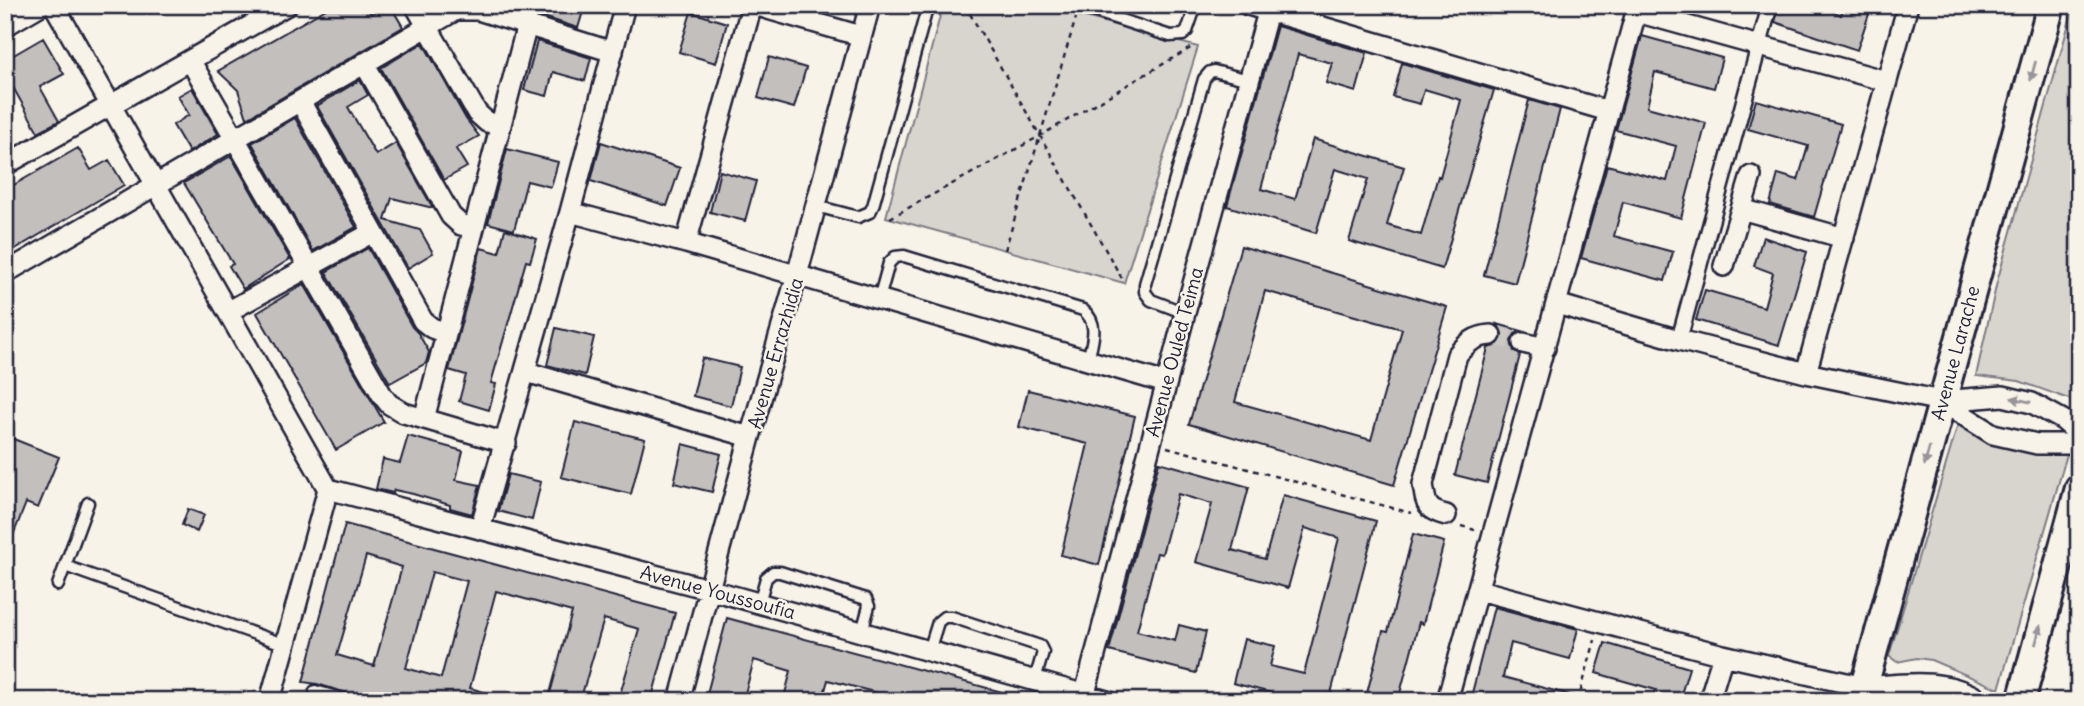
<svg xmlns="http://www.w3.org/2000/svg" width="2084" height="706" viewBox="0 0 2084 706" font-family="Delius,sans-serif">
  <rect width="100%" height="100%" fill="#f7f3e8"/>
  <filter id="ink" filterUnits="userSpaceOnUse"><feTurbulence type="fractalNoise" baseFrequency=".0143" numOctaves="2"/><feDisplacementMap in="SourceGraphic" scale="14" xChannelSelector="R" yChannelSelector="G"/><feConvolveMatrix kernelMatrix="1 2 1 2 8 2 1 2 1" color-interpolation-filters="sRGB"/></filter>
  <g filter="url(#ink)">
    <!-- green -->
    <path fill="#d8d5cf" stroke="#7d7c85" stroke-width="2" d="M943 5H1040L1198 47 1124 283 886 217Z
      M2074 5H2079V395L2077 402 2019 381 1976 376 1997 282Z
      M1958 424 2012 445 2067 454 1999 689 1931 660 1917 658 1897 662 1889 656Z"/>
    <!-- building -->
    <path fill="#c2bfbd" stroke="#22223b" stroke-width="2" fill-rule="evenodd" d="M333 5H366L371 14 385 5H390L403 27 247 118 238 90 218 71Z
      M506 5H585L578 28Z
      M1780 5H1821L1841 15 1844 5H1872L1857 50 1775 22Z
      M691 12 727 23 716 63 679 52Z
      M1277 26 1367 53 1356 92 1326 83 1332 63 1298 54 1261 189 1295 199 1313 139 1404 167 1387 225 1421 235 1438 176 1440 177 1461 100 1424 89 1420 104 1393 97 1402 63 1494 90 1442 269 1349 241 1368 179 1335 169 1316 233 1227 206Z
      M1642 36 1722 58 1714 88 1655 72 1647 107 1706 123 1681 218 1623 202 1614 236 1673 252 1665 281 1581 258 1607 165 1667 181 1676 146 1616 130Z
      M43 38 64 74 40 87 59 121 38 132 5 73V60Z
      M537 41 591 58 585 81 553 72 547 96 524 90Z
      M423 43 466 119 479 136 456 149 467 167 444 180 381 68Z
      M769 57 806 68 794 108 758 98Z
      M360 80 368 95 348 107 376 155 396 143 433 208 392 198 385 220 420 230 433 253 408 268 317 106Z
      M192 88 218 134 189 152 173 125 189 115 178 96Z
      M1529 100 1560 109 1515 283 1484 275Z
      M1756 100 1841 124 1814 217 1770 204 1778 174 1798 180 1808 146 1748 129Z
      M295 118 356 227 313 251 252 143Z
      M601 142 680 168 667 206 591 181Z
      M78 148 91 170 109 160 124 185 5 255V190Z
      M507 149 558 162 551 187 527 181 514 230 488 223Z
      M231 156 290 259 243 289 229 266 233 264 184 183Z
      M720 171 756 181 745 221 710 212Z
      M505 229 537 239 530 262 526 261 491 383 496 384 489 410 459 401 466 375 449 370 481 248 499 253Z
      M1763 237 1807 252 1779 345 1696 320 1705 290 1764 307 1773 273 1754 266Z
      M1241 246 1447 307 1394 485 1189 424ZM1265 291 1402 329 1371 440 1235 402Z
      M368 248 412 327 418 333 429 352 426 363 390 383 326 272Z
      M304 284 384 422 336 450 257 313Z
      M1497 324 1522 331 1515 334 1511 341 1514 351 1520 355 1487 483 1455 475 1488 348 1498 345 1502 339 1503 333Z
      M556 328 594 337 585 375 547 365Z
      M702 358 740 367 731 406 693 396Z
      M1028 390 1135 416 1099 565 1061 555 1088 444 1019 427Z
      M575 422 645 439 631 494 561 477Z
      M408 436 463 451 456 480 480 485 472 514 450 508V505L413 494 394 490 393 493 376 489 383 459 400 463Z
      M11 438 59 457 38 508 26 503 6 553 5 452Z
      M683 444 721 454 712 492 674 483Z
      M1159 462 1249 487 1232 550 1265 559 1283 495 1376 521 1329 701H1302L1233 683 1244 639 1275 646 1270 666 1304 674 1339 538 1305 528 1288 588 1196 562 1212 504 1178 494 1162 554 1157 553 1137 631 1175 641 1179 625 1206 632 1196 673 1109 651Z
      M508 474 541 482 532 520 498 511Z
      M188 509 204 515 197 532 182 525Z
      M345 524 675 613 651 701H618L639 629 604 619 580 701H548L572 612 496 591 470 688 501 697V701H372L317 684 303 682ZM366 556 402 567 374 666 337 655ZM432 572 467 581 441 678 406 668Z
      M1413 534 1444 542 1423 624 1419 622 1398 701H1365L1383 631 1388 632Z
      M1494 607 1578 629 1570 659 1511 643 1503 677 1574 696 1573 701H1470Z
      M727 618 1017 696V701H908L828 680 822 701H783L791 671 754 660 743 701H705Z
      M1605 643 1689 668 1679 701H1652L1656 690 1596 673Z"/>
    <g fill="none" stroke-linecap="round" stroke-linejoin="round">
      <!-- minor-tunnel -->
      <path stroke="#ccc9c5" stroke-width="19" stroke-dasharray="19 10" stroke-linecap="butt" d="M1491 335 1523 343"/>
      <defs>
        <path id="service" d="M1075 5 1170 36 1183 35 1187 31 1196 5
          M816 206 858 217 870 212 873 206 928 5
          M879 299 889 263 895 257 904 256 1083 310C1100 324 1092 342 1088 360
          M1185 313 1151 300 1145 292V284L1204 79 1210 72 1214 71 1249 80
          M65 566 286 645
          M58 585 88 503
          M759 603 766 578 773 572H780L866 599 869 606 862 632
          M929 651 938 622 944 617H952L1040 646 1043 652 1035 680
          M315 691 351 701"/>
        <path id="pedestrian" d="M1679 340 1770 5"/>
        <path id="minor" d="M54 5 328 489 270 701
          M415 5 477 113 487 122 501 125
          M754 5 861 36
          M1248 5 1608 111
          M1637 12 1886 81
          M5 26 41 5
          M190 60 382 395 389 404 404 413 506 443
          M364 63 451 216 461 225 474 227
          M300 101 423 321 432 328 446 333
          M5 165 287 5
          M1741 209 1844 238
          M570 212 686 243 1166 383
          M686 243 752 5
          M1724 266 1751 176
          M5 273 456 10H478L613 52
          M1557 304 1679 340 1806 373 1941 401 2003 396 2032 403 2063 420 2079 434
          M229 311 373 232
          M1523 343 1545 348
          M526 372 750 437
          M1806 373 1908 5
          M1941 401 1993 434 2037 444H2079
          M424 419 527 25
          M328 489 708 589 1107 701
          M1446 515C1425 510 1426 503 1423 484L1457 355C1467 343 1475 336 1491 335
          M480 529 570 212 625 5
          M1479 590 1723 655 1864 687 1891 701
          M1865 687C1904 684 1947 677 1981 701
          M679 701 750 437 797 275 870 5
          M1083 701 1185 313 1270 5
          M1447 701 1638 5
          M1709 701 1723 655"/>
        <path id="secondary" d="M1860 701 2051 5
          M2021 701 2079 488"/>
      </defs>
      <!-- service casing -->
      <use href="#service" stroke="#22223b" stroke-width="15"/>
      <!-- pedestrian casing -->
      <use href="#pedestrian" stroke="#22223b" stroke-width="19"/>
      <!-- minor casing -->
      <use href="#minor" stroke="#22223b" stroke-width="24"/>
      <!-- secondary casing -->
      <use href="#secondary" stroke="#22223b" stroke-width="32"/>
      <!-- path -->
      <path stroke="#22223b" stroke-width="2.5" stroke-dasharray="5 5" stroke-linecap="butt" d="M965 5 1124 282
        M890 218 1040 136 1194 46
        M1005 250 1076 18
        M1167 447 1411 513
        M1461 526 1475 530
        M1578 701 1595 640"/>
      <!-- service -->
      <use href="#service" stroke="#f7f3e8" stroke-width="10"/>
      <!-- pedestrian -->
      <use href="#pedestrian" stroke="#f7f3e8" stroke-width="14"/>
      <!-- minor -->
      <use href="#minor" stroke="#f7f3e8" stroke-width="19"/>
      <!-- secondary -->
      <use href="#secondary" stroke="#f7f3e8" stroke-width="26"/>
    </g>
    <!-- one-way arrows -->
    <defs><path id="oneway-solid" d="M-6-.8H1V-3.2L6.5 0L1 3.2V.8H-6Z" transform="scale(1.75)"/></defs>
    <g fill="#97959a">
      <use href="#oneway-solid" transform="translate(2033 71) rotate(105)"/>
      <use href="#oneway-solid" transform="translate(2021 400) rotate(-167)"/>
      <use href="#oneway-solid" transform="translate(1927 456) rotate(105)"/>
      <use href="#oneway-solid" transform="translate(2038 635) rotate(-75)"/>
    </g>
  </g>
  <g text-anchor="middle" stroke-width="5" stroke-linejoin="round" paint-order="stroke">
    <!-- street labels -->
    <g font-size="19" fill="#22223b" stroke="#f7f3e8">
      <text transform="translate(1174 352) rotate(-75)" y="7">Avenue Ouled Teima</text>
      <text transform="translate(775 353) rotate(-74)" y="7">Avenue Errazhidia</text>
      <text transform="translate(1955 353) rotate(-75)" y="7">Avenue Larache</text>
      <text transform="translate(718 592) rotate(15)" y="7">Avenue Youssoufia</text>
    </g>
  </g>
  <!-- margin -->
  <rect width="2084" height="706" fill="none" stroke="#f7f3e8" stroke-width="28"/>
  <rect x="14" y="14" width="2056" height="678" fill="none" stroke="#22223b" stroke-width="2.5" filter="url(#ink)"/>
</svg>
